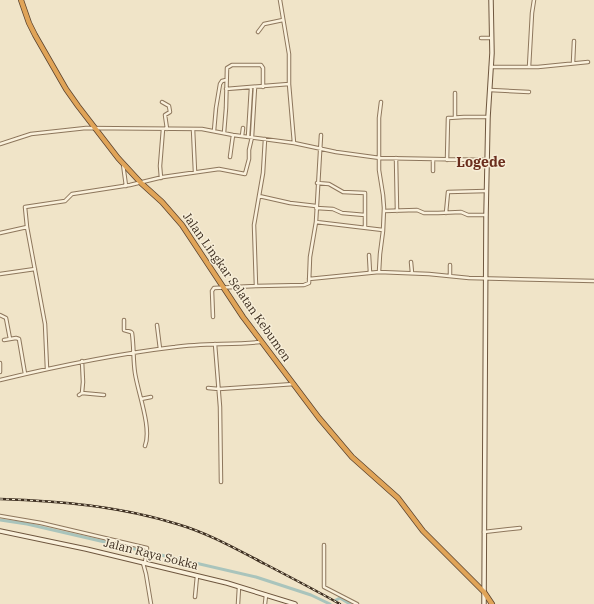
<svg xmlns="http://www.w3.org/2000/svg" width="594" height="604" viewBox="0 0 594 604" font-family="'IBM Plex Serif',serif">
  <rect width="100%" height="100%" fill="#f0e4c8"/>
  <g fill="none" stroke-linecap="round" stroke-linejoin="round">
    <!-- canal -->
    <path stroke="#a9c4bc" stroke-width="3" d="M0 520 27 524 256 577 311 595 330 604
      M336 600 340 598 350 604"/>
    <defs>
      <path id="street" d="M280 0 289 54V84L294 143
        M258 32 264 24 283 20
        M481 38H491
        M573 63 574 41
        M491 67H538L588 62
        M529 67 532 13 534 0
        M226 89 289 84
        M490 90 529 92
        M455 93V117
        M162 102 169 106 170 112 165 115 167 129
        M193 129 195 172
        M214 131 216 108 220 84 222 81 226 80
        M224 133 226 108 227 68 232 65H261L263 68V87
        M242 136 243 128
        M248 137 251 88
        M0 144 31 134 86 128 202 129 233 135 294 143 336 152 380 158 487 160
        M230 157 233 135
        M396 158 397 211
        M447 160 448 118 464 117H488
        M123 164 126 186
        M433 171V160
        M161 178 160 166 163 129
        M317 183 329 184 343 192 365 193V228
        M259 196 263 173 265 139
        M316 208 333 209 342 213 365 215
        M384 211 417 210 424 213H438L461 212 468 215H486
        M446 213 448 192 486 191
        M316 222 383 230
        M27 227 25 207 65 201 72 194 130 185 163 177 219 169 245 174 249 159V150L252 137 255 87
        M0 233 27 227 45 324 47 369
        M369 255 370 273
        M411 262 412 273
        M379 272 380 254 383 231 384 208 383 195 379 170V118L381 102
        M0 274 35 269
        M450 276V265
        M309 279 379 272 429 274 469 278 594 281
        M256 286 254 225 259 196 290 203 316 206
        M0 315 6 318 10 339
        M213 317 212 291 214 288 256 286 304 285 309 283 310 257 316 222 321 135
        M124 320V330L131 332 132 333C134 347 133 360 135 373 138 393 152 428 145 446
        M157 325 160 349
        M4 340 16 338 19 339 25 374
        M215 344 220 407 221 482
        M0 363V372
        M0 380C58 366 116 354 175 347 203 343 232 345 260 342
        M208 388 219 389 294 384
        M82 393 104 395
        M79 395 82 393 83 382 82 361
        M141 399 151 397
        M0 516 41 523 147 548 145 563
        M484 532 520 528
        M324 545V587L357 604
        M143 563 146 574 151 604
        M195 597 197 576
        M238 604 239 587
        M265 604 266 595"/>
      <path id="secondary" d="M0 531 86 549 227 583 295 604
        M484 604 486 215 488 117 492 53 491 0"/>
      <path id="highway" d="M21 0 29 23 35 35 66 89 78 106 118 158 141 183 162 202 182 225 243 317 319 418 352 457 398 498 423 531 484 592 492 604"/>
    </defs>
    <!-- street casing -->
    <use href="#street" stroke="#8d765c" stroke-width="4.5"/>
    <!-- secondary casing -->
    <use href="#secondary" stroke="#6f573f" stroke-width="5.5"/>
    <!-- highway casing -->
    <use href="#highway" stroke="#5b4430" stroke-width="6"/>
    <!-- street -->
    <use href="#street" stroke="#faf1dc" stroke-width="2.5"/>
    <!-- secondary -->
    <use href="#secondary" stroke="#faf1dc" stroke-width="3.5"/>
    <!-- highway -->
    <use href="#highway" stroke="#e0a458" stroke-width="4.5"/>
    <defs>
      <path id="rail" d="M0 499C60 501 119 506 177 524 208 533 236 549 265 564 290 577 315 590 340 604"/>
    </defs>
    <!-- rail casing -->
    <use href="#rail" stroke="#3d2e20" stroke-width="2.5"/>
    <!-- rail -->
    <use href="#rail" stroke="#f7eed8" stroke-width="1" stroke-dasharray="3" stroke-linecap="butt"/>
  </g>
  <g text-anchor="middle" stroke-width="3" stroke-linejoin="round" paint-order="stroke">
    <!-- street labels -->
    <g font-size="12" fill="#3d2e20" stroke="#f7eed8">
      <text transform="translate(237 287) rotate(55)" y="4">Jalan Lingkar Selatan Kebumen</text>
      <text transform="translate(151 554) rotate(14)" y="4">Jalan Raya Sokka</text>
    </g>
    <!-- quarter labels -->
    <g font-size="14" font-weight="bold" fill="#6b2e1e" stroke="#f7eed8">
      <text x="481" y="167">Logede</text>
    </g>
  </g>
</svg>
